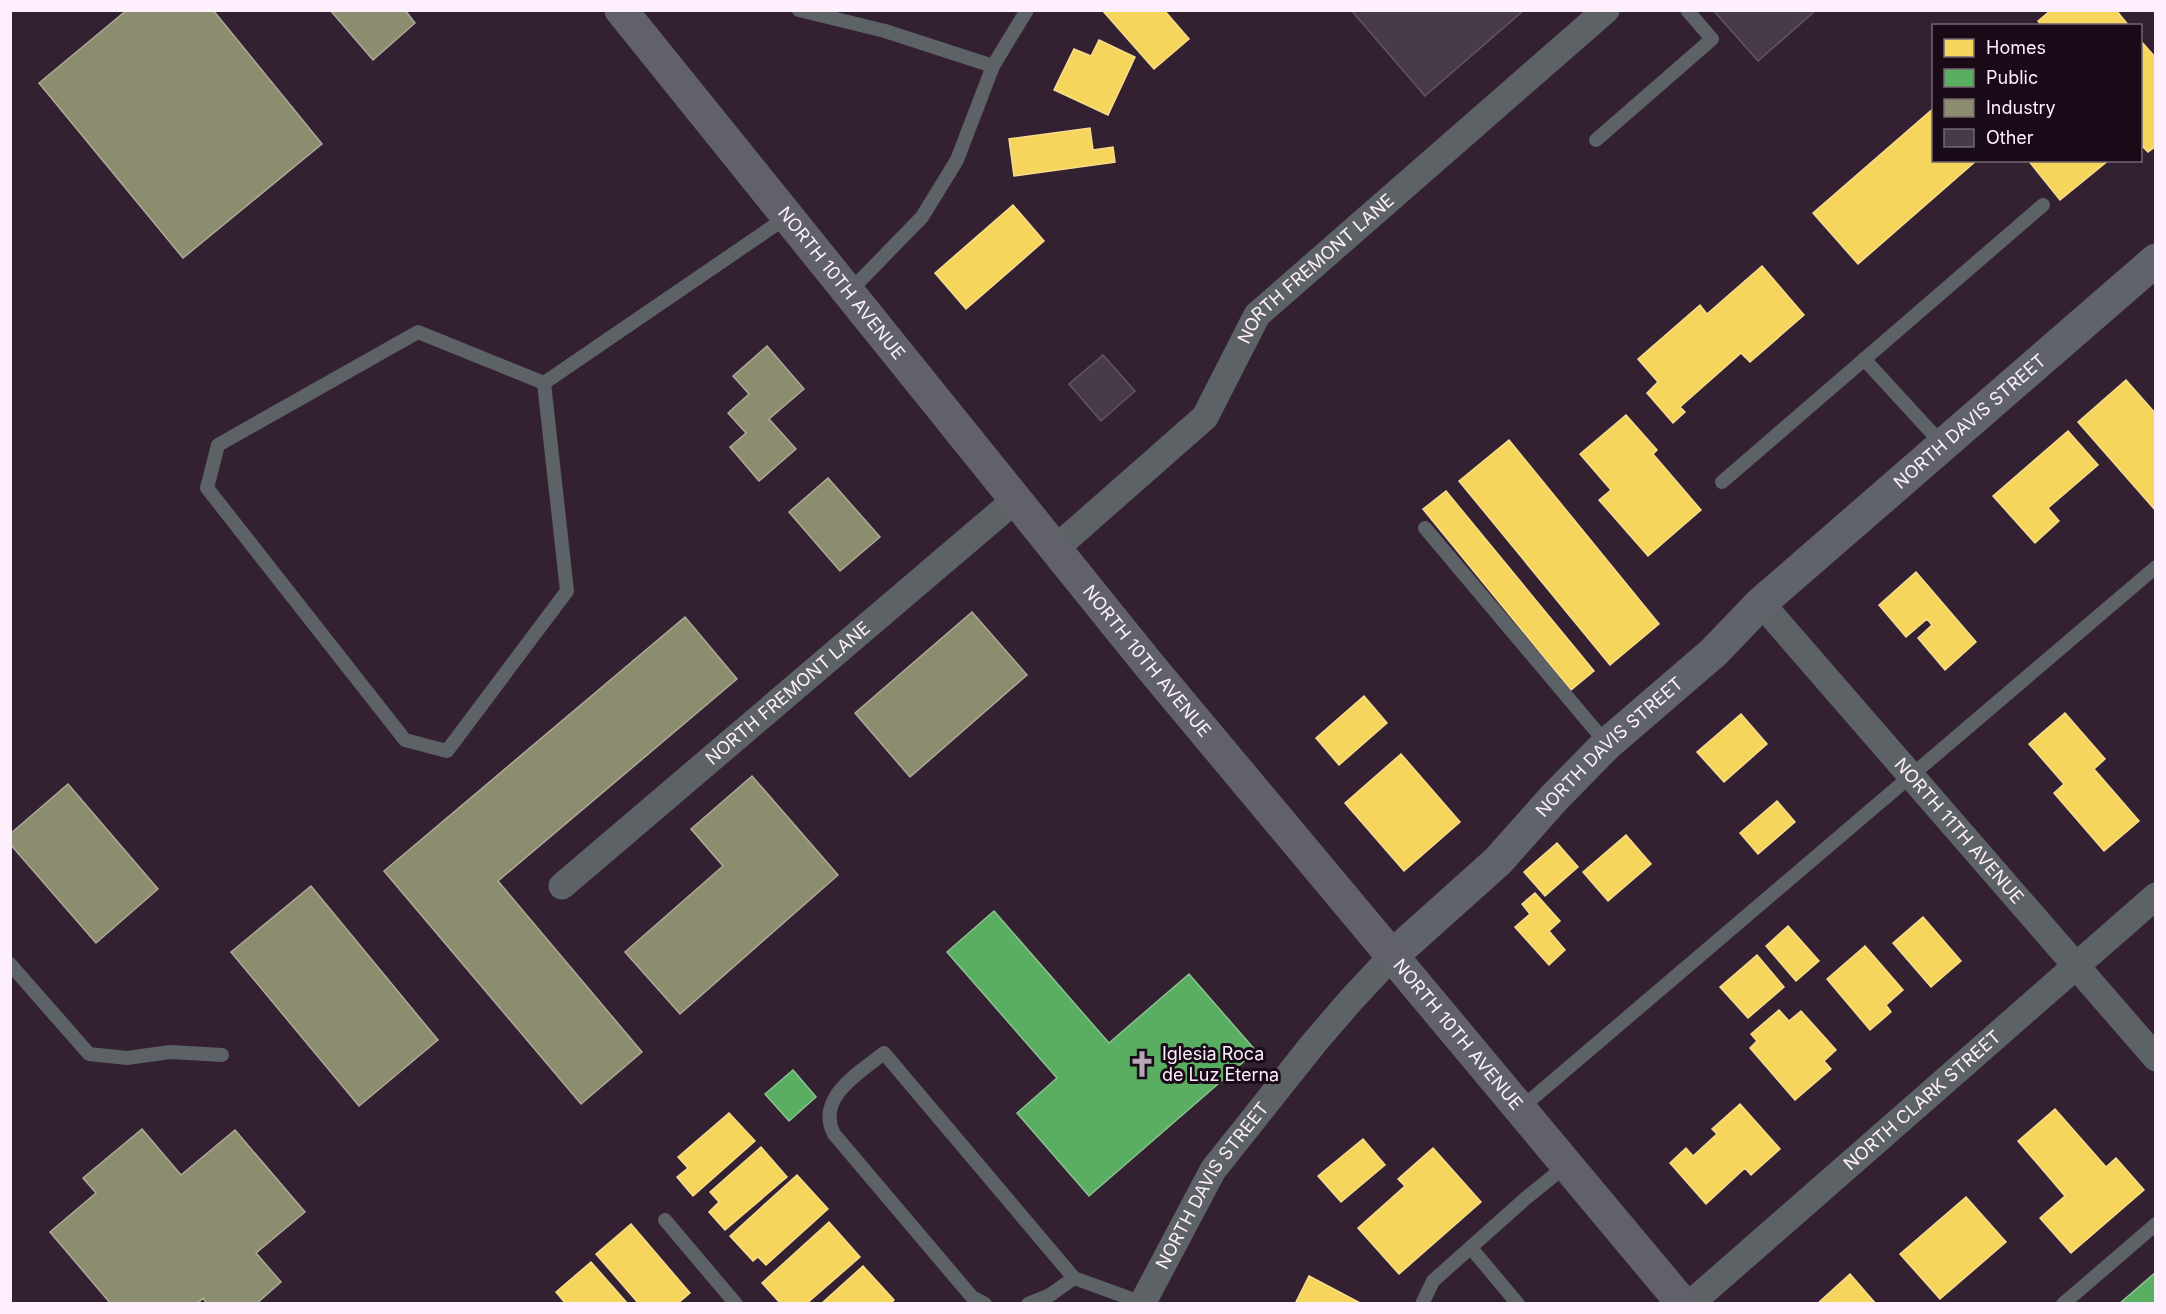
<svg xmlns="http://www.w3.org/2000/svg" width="2166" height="1314" viewBox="0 0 2166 1314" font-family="Inter,sans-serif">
  <rect width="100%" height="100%" fill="#332132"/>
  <!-- homes -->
  <path fill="#f6d55c" stroke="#f8dd8c" stroke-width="1.5" d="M1102 10H1164L1189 39 1154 69Z
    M2051 10H2116L2129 26H2042L2038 21Z
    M1099 40 1135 57 1108 115 1054 90 1074 49 1091 56Z
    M2140 40 2156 58V146L2148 152 2140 144Z
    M1934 108V160H1977L1858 264 1813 213Z
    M1090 128 1093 150 1113 147 1115 162 1014 176 1009 139Z
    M2028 160H2109L2060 200Z
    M1013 205 1044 241 966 309 935 273Z
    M1762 266 1804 315 1750 362 1741 353 1680 407 1685 412 1673 423 1647 393 1658 382 1638 359 1700 305 1707 314Z
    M2126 380 2156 414V511L2078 422Z
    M1626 415 1657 450 1653 454 1701 510 1648 556 1599 500 1611 490 1580 454Z
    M2068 431 2098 465 2048 508 2059 521 2035 543 1993 496Z
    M1509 440 1659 624 1610 665 1459 481Z
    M1446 491 1594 671 1571 690 1423 509Z
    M1916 572 1976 642 1945 670 1918 638 1932 625 1927 619 1906 637 1879 605Z
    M1364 696 1387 723 1339 765 1316 738Z
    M2065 713 2105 759 2094 769 2139 821 2104 851 2054 793 2064 784 2029 744Z
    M1741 714 1767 744 1724 782 1697 752Z
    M1401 754 1460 822 1404 871 1345 803Z
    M1777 801 1795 822 1758 854 1740 833Z
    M1626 835 1651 864 1608 901 1583 872Z
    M1557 843 1578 867 1545 896 1524 872Z
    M1535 893 1560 921 1549 931 1565 950 1549 965 1515 927 1530 914 1522 904Z
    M1923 917 1961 961 1931 987 1893 943Z
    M1788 926 1819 961 1796 981 1766 946Z
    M1865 946 1903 990 1886 1005 1891 1012 1870 1030 1827 979Z
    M1757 955 1784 987 1748 1018 1720 987Z
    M1779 1010 1789 1021 1801 1011 1836 1050 1824 1061 1831 1069 1795 1100 1750 1048 1757 1041 1751 1034Z
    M1740 1104 1780 1149 1751 1175 1745 1168 1706 1204 1670 1163 1686 1148 1693 1156 1717 1134 1712 1129Z
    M2055 1109 2106 1167 2116 1158 2144 1190 2071 1253 2040 1218 2065 1196 2018 1141Z
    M729 1113 755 1141 693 1196 677 1177 688 1168 678 1157Z
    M1363 1139 1385 1165 1341 1202 1318 1176Z
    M761 1147 787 1177 725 1230 709 1212 719 1202 710 1192Z
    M1433 1148 1481 1202 1399 1274 1358 1228 1405 1186 1398 1179Z
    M797 1175 828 1209 766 1265 758 1257 753 1261 730 1236Z
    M1966 1197 2006 1242 1940 1299 1900 1254Z
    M829 1222 860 1257 806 1304H781L762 1283Z
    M631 1224 690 1293 677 1304H639L596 1254Z
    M591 1262 628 1304H566L556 1292Z
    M863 1266 894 1300 890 1304H821Z
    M1850 1274 1876 1304H1817Z
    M1309 1276 1362 1304H1295Z"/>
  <!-- public -->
  <path fill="#5aae61" stroke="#8bc28f" stroke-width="1.5" d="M994 911 1109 1043 1189 974 1256 1051 1089 1196 1017 1113 1057 1078 947 952Z
    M793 1070 816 1097 789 1121 765 1094Z
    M2156 1272V1304H2119Z"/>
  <!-- industry -->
  <path fill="#8c8c6e" stroke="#aeaa98" stroke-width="1.5" d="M127 10H213L322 144 183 258 39 83Z
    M330 10H405L415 23 373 60Z
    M767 346 804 389 769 419 796 449 759 481 730 447 746 433 728 413 749 394 733 376Z
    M828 478 880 537 840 571 789 512Z
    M972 612 1027 675 910 777 855 713Z
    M685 617 737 679 498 881 642 1052 581 1104 384 871Z
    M752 776 838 875 680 1014 625 952 723 866 691 829Z
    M68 784 158 889 96 943 10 844V834Z
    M311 886 438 1040 359 1106 231 952Z
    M142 1129 181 1175 235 1130 305 1212 256 1253 281 1282 256 1304H207L203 1298 197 1304H111L50 1232 96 1193 83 1178Z"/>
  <!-- building -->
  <path fill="#473a49" stroke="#625565" stroke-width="1.5" d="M1351 10H1524L1425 96Z
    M1713 10H1816L1758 61Z
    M1103 355 1135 391 1101 421 1069 384Z"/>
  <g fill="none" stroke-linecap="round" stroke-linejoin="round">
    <!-- lane -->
    <path stroke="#5d6266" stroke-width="14" d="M799 10 885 31 993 66
      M1596 140 1712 39 1687 10
      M848 293 922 217 957 160 993 66 1027 10
      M1864 359 1943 445
      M544 383 418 332 218 445 207 488 405 740 447 751 567 591 544 383 787 217
      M1722 482 2043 205
      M1425 528 1607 744
      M10 964 89 1054 127 1058 170 1052 222 1055
      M1520 1109 2156 567
      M665 1220 736 1304
      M1471 1248 1518 1304
      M985 1304 972 1297 834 1134C815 1098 860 1072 884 1053L1074 1278 1143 1303
      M1028 1304 1050 1295 1074 1278
      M1422 1304 1433 1281 1526 1198 1567 1165
      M2063 1304 2156 1224"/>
    <!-- street -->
    <g stroke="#5d6266" stroke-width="27">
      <path id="s1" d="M1055 549 1205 417 1257 315 1606 10"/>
      <path id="s2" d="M1761 603 2156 1058"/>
      <path id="s3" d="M562 886 1015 500"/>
      <path id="s4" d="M1142 1304 1213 1170 1314 1043 1351 1000 1392 956"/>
      <path id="s5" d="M1690 1304 2156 896"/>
    </g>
    <!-- secondary -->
    <path stroke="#606369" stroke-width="33" id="s6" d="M1392 956 1498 861 1554 798 1607 744 1714 652 1761 603 2156 260"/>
    <!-- primary -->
    <path stroke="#606169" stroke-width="33" id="s7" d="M621 10 1149 665 1683 1304"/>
  </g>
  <!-- icons -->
  <defs>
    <symbol id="church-bare" viewBox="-9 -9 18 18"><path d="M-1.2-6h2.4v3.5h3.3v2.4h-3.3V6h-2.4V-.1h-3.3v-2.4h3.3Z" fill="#b6a7b5" stroke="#190a18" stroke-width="2.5" paint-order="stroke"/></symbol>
  </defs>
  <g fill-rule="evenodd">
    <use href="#church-bare" x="1123" y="1045" width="38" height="38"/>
  </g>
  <g text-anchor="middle" stroke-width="6" stroke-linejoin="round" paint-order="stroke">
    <!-- street labels -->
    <g font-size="18" fill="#fdeffb" stroke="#190a18">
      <text dy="6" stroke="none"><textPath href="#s1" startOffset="388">NORTH FREMONT LANE</textPath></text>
      <text dy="6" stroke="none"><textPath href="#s7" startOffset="351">NORTH 10TH AVENUE</textPath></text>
      <text dy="6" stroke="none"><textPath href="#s6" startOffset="788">NORTH DAVIS STREET</textPath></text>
      <text dy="6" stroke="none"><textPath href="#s7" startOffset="837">NORTH 10TH AVENUE</textPath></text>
      <text dy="6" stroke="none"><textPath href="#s3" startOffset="297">NORTH FREMONT LANE</textPath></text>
      <text dy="6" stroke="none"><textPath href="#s6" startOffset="302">NORTH DAVIS STREET</textPath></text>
      <text dy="6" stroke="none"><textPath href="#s2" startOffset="302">NORTH 11TH AVENUE</textPath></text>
      <text dy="6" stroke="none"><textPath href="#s7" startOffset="1323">NORTH 10TH AVENUE</textPath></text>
      <text dy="6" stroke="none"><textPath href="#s5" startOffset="309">NORTH CLARK STREET</textPath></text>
      <text dy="6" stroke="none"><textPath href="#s4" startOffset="138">NORTH DAVIS STREET</textPath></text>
    </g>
    <!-- poi labels -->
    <g font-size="18" fill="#fdeffb" stroke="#190a18" text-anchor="start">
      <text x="1162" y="1060">Iglesia Roca<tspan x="1162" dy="21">de Luz Eterna</tspan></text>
    </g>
  </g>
  <!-- border -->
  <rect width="2166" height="1314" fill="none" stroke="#fdeffb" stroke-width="24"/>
  <!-- legend -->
  <rect x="1932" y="24" width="210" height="138" fill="#190a18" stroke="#746673" stroke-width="1.5"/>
  <rect x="1944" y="39" width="30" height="18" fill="#f6d55c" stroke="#746673" stroke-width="1.5"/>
  <text x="1986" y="54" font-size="18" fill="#fdeffb">Homes</text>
  <rect x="1944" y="69" width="30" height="18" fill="#5aae61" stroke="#746673" stroke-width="1.5"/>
  <text x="1986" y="84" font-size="18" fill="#fdeffb">Public</text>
  <rect x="1944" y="99" width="30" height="18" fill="#8c8c6e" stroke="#746673" stroke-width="1.5"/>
  <text x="1986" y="114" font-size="18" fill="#fdeffb">Industry</text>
  <rect x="1944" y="129" width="30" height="18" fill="#473a49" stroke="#746673" stroke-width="1.5"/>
  <text x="1986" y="144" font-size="18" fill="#fdeffb">Other</text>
</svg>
